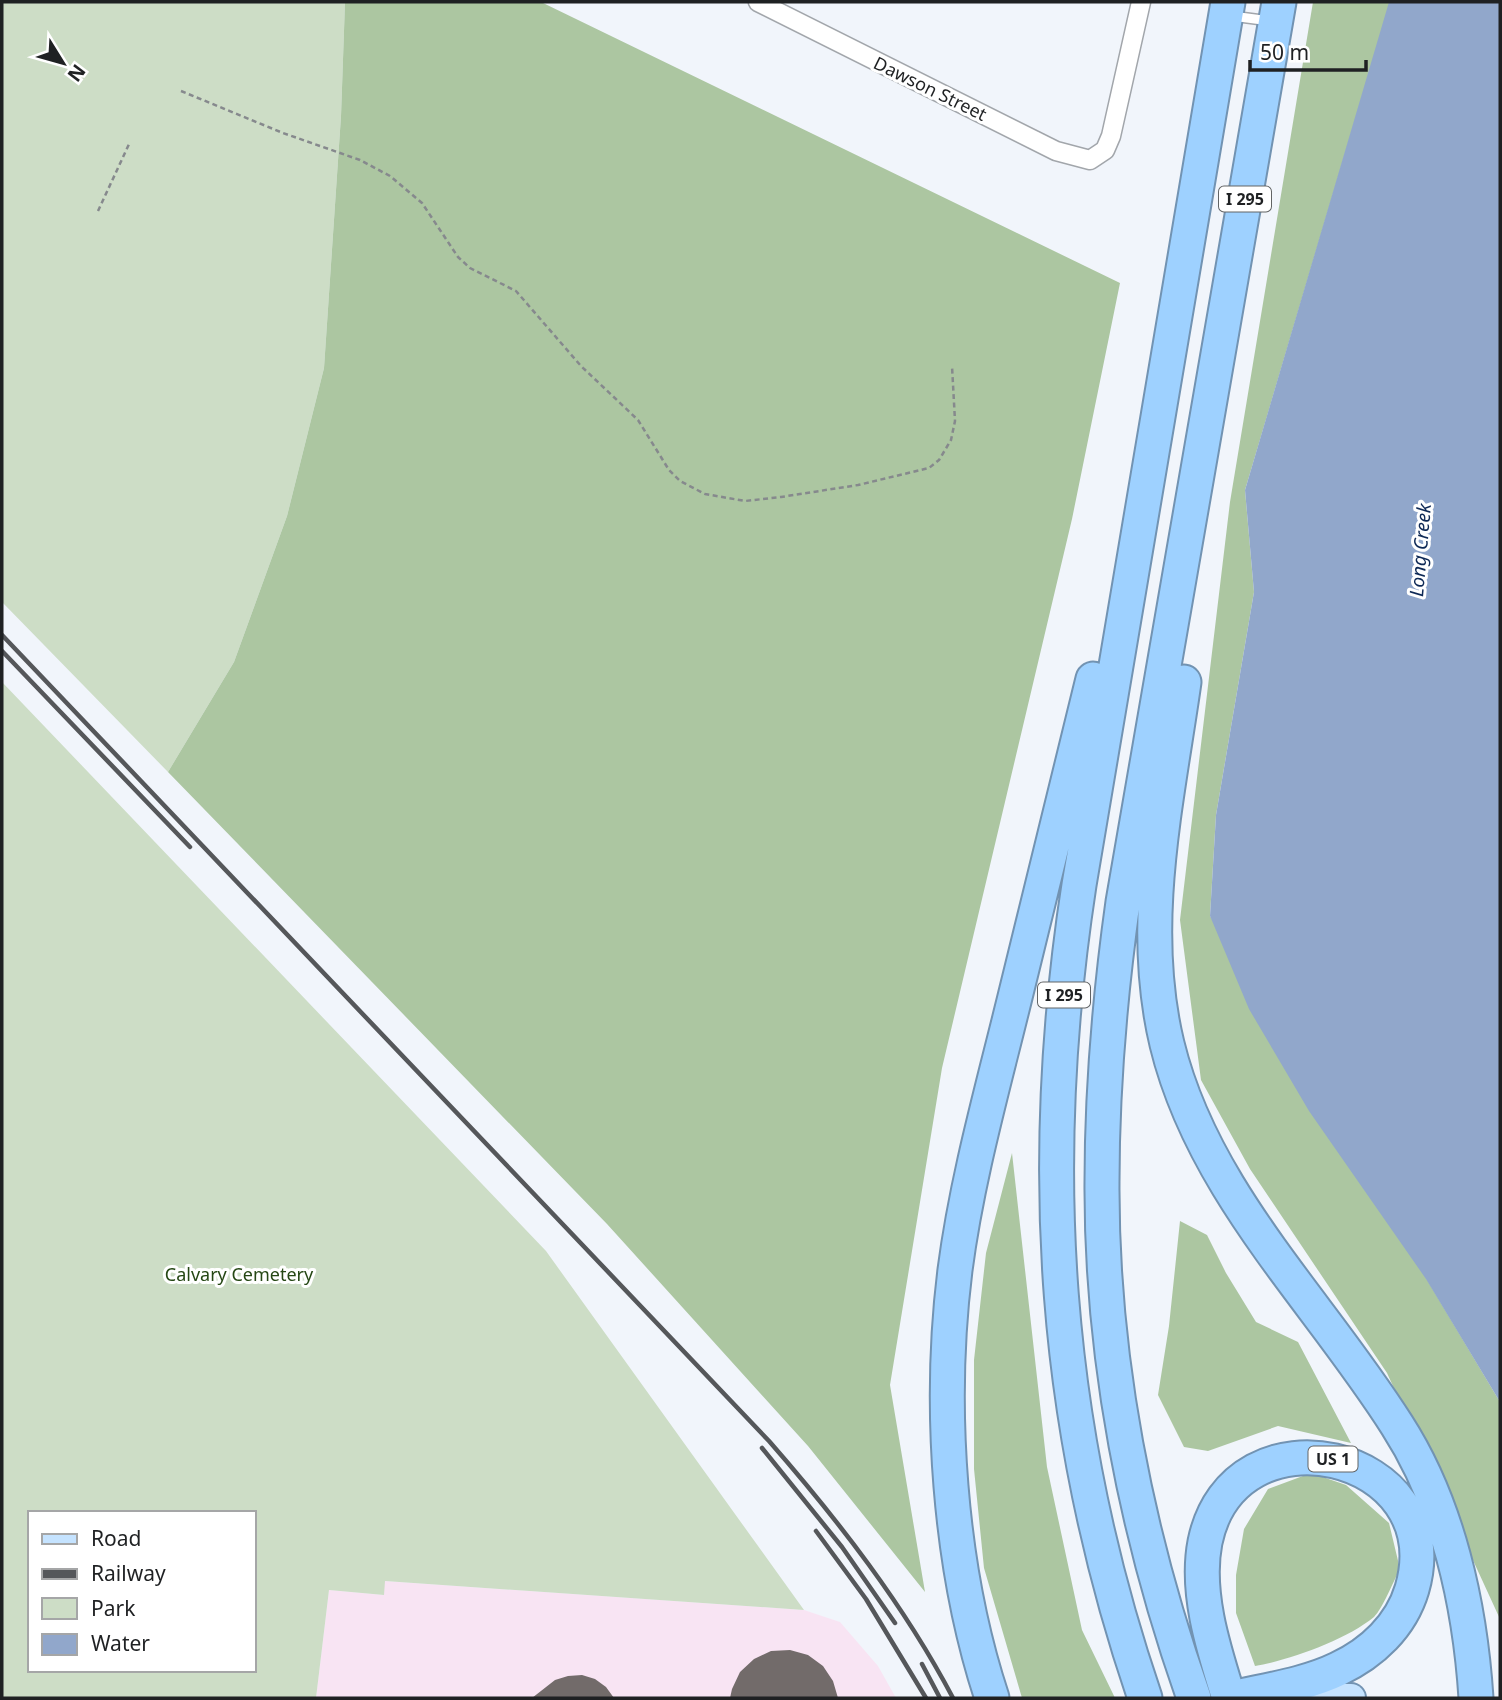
<svg xmlns="http://www.w3.org/2000/svg" width="1502" height="1700" viewBox="0 0 1502 1700" font-family="'Noto Sans',sans-serif">
  <rect width="100%" height="100%" fill="#f1f5fb"/>
  <!-- industrial -->
  <path fill="#f8e4f3" d="M384 1581 804 1610 840 1622 878 1666 896 1698H316L329 1590 384 1595Z"/>
  <!-- green -->
  <path fill="#cdddc6" fill-rule="evenodd" d="M2 2H345L341 116 324 368 287 516 234 662 168 772 2 602Z
    M2 682 546 1251 804 1610 385 1581 384 1595 329 1590 316 1698H2ZM30 1513H254V1670H30Z"/>
  <!-- forest -->
  <path fill="#acc6a1" d="M345 2H541L1120 283 1072 519 942 1068 890 1385 925 1592 808 1446 607 1224 168 772 234 662 287 516 324 368 341 116Z
    M1313 2H1390L1245 490 1254 592 1216 815 1210 916 1500 1402V1619L1387 1373 1250 1169 1201 1080 1180 920 1230 502Z
    M1012 1153 1047 1467 1082 1630 1115 1698H1022L984 1568 974 1469V1360L986 1253Z
    M1180 1221 1207 1235 1226 1273 1256 1322 1298 1342 1351 1443 1278 1426 1208 1451 1184 1447 1158 1395 1169 1326Z
    M1311 1473 1346 1485 1389 1523 1400 1569C1393 1582 1383 1608 1374 1617 1346 1640 1290 1660 1255 1666L1236 1613V1575L1244 1529 1268 1489Z"/>
  <!-- water -->
  <path fill="#91a7cb" d="M1389 2H1500V1402L1426 1279 1309 1111 1249 1009 1210 916 1216 815 1254 592 1245 490Z"/>
  <!-- building -->
  <path fill="#726b6a" d="M790 1650 808 1655 823 1666 833 1681 838 1698H730L732 1689 740 1672 754 1659 771 1651Z
    M582 1675 595 1679 606 1687 614 1698H532L555 1680 568 1676Z"/>
  <g fill="none" stroke-linecap="round" stroke-linejoin="round">
    <defs>
      <path id="service" d="M1232 16 1270 21"/>
      <path id="minor" d="M758 2 1056 151 1090 160 1105 150 1111 136 1141 2"/>
      <path id="primary" d="M1315 1698H1351"/>
      <path id="motorway" d="M1184 682C1167 802 1138 924 1167 1044 1203 1192 1318 1300 1397 1425 1448 1504 1470 1605 1476 1698
        M992 1698C949 1568 938 1406 955 1270 967 1178 993 1087 1015 997 1042 891 1068 785 1093 679
        M1145 1698C1053 1429 1036 1165 1079 885L1228 2
        M1194 1698C1136 1534 1101 1357 1102 1182 1102 1088 1110 995 1123 902L1279 2
        M1229 1698C1214 1650 1195 1593 1205 1542 1234 1401 1452 1451 1412 1589 1401 1626 1372 1653 1338 1669 1305 1685 1266 1690 1231 1698"/>
    </defs>
    <!-- service casing -->
    <use href="#service" stroke="#a2a6ab" stroke-width="12"/>
    <!-- minor casing -->
    <use href="#minor" stroke="#a2a6ab" stroke-width="21"/>
    <!-- primary casing -->
    <use href="#primary" stroke="#7293b2" stroke-width="32"/>
    <!-- motorway casing -->
    <use href="#motorway" stroke="#7293b2" stroke-width="37"/>
    <!-- path -->
    <path stroke="#86898d" stroke-width="2.5" stroke-dasharray="5 3.5" stroke-linecap="butt" d="M181 91 283 133 360 160 390 176 422 203 458 257 470 268 516 291 581 366 638 420 669 470 680 481 705 494 745 501 781 497 858 485 929 468 939 460 951 440 955 421 952 366
      M98 211 130 142"/>
    <!-- service -->
    <use href="#service" stroke="#fff" stroke-width="9"/>
    <!-- minor -->
    <use href="#minor" stroke="#fff" stroke-width="18"/>
    <!-- primary -->
    <use href="#primary" stroke="#c5e3ff" stroke-width="28"/>
    <!-- motorway -->
    <use href="#motorway" stroke="#9ed1ff" stroke-width="33"/>
    <!-- rail -->
    <path stroke="#55575a" stroke-width="4.5" d="M2 635 769 1441C838 1520 904 1605 953 1698
      M2 651 190 847
      M762 1448 842 1547 895 1623
      M816 1531 866 1599 926 1698
      M922 1664 940 1698"/>
  </g>
  <g text-anchor="middle" stroke-width="6" stroke-linejoin="round" paint-order="stroke">
    <!-- shield labels -->
    <g fill="#fff" stroke="#626465" stroke-width="2">
      <rect x="1219" y="186.5" width="52" height="25" rx="5"/>
      <rect x="1038" y="982.5" width="52" height="25" rx="5"/>
      <rect x="1308.5" y="1446.5" width="49" height="25" rx="5"/>
    </g>
    <g font-size="16" font-weight="bold" fill="#1f2123">
      <text x="1245" y="205">I 295</text>
      <text x="1064" y="1001">I 295</text>
      <text x="1333" y="1465">US 1</text>
    </g>
    <!-- street labels -->
    <g font-size="18" fill="#1f2123" stroke="#fff">
      <text transform="translate(930 89) rotate(26)" y="6">Dawson Street</text>
    </g>
    <!-- park labels -->
    <g font-size="18" fill="#254714" stroke="#fff">
      <text x="239" y="1281">Calvary Cemetery</text>
    </g>
    <!-- water labels -->
    <g font-size="19" font-style="italic" fill="#0e2956" stroke="#fff">
      <text transform="translate(1420 550) rotate(-85)" y="7">Long Creek</text>
    </g>
  </g>
  <!-- border -->
  <rect width="1502" height="1700" fill="none" stroke="#1f2123" stroke-width="7"/>
  <!-- legend -->
  <rect x="28" y="1511" width="228" height="161" fill="#ffffff" stroke="#a5a6a7" stroke-width="2"/>
  <rect x="42" y="1534" width="35" height="10" fill="#c5e3ff" stroke="#a5a6a7" stroke-width="2"/>
  <text x="91" y="1546" font-size="21" fill="#1f2123">Road</text>
  <rect x="42" y="1569" width="35" height="10" fill="#55575a" stroke="#a5a6a7" stroke-width="2"/>
  <text x="91" y="1581" font-size="21" fill="#1f2123">Railway</text>
  <rect x="42" y="1598" width="35" height="21" fill="#cdddc6" stroke="#a5a6a7" stroke-width="2"/>
  <text x="91" y="1616" font-size="21" fill="#1f2123">Park</text>
  <rect x="42" y="1634" width="35" height="21" fill="#91a7cb" stroke="#a5a6a7" stroke-width="2"/>
  <text x="91" y="1651" font-size="21" fill="#1f2123">Water</text>
  <!-- north arrow -->
  <g transform="translate(63 63) rotate(127)" stroke="#ffffff" stroke-width="5" paint-order="stroke">
  <path d="M0-5L12 26L0 18L-12 26Z" fill="#1f2123"/>
  <text y="-10" font-size="19" font-weight="bold" text-anchor="middle" fill="#1f2123">N</text>
  </g>
  <!-- scale -->
  <path d="M1250 60v10h116v-10" fill="none" stroke="#1f2123" stroke-width="3.5"/>
  <text x="1260" y="60" font-size="21" fill="#1f2123" stroke="#ffffff" stroke-width="5" paint-order="stroke">50 m</text>
</svg>
